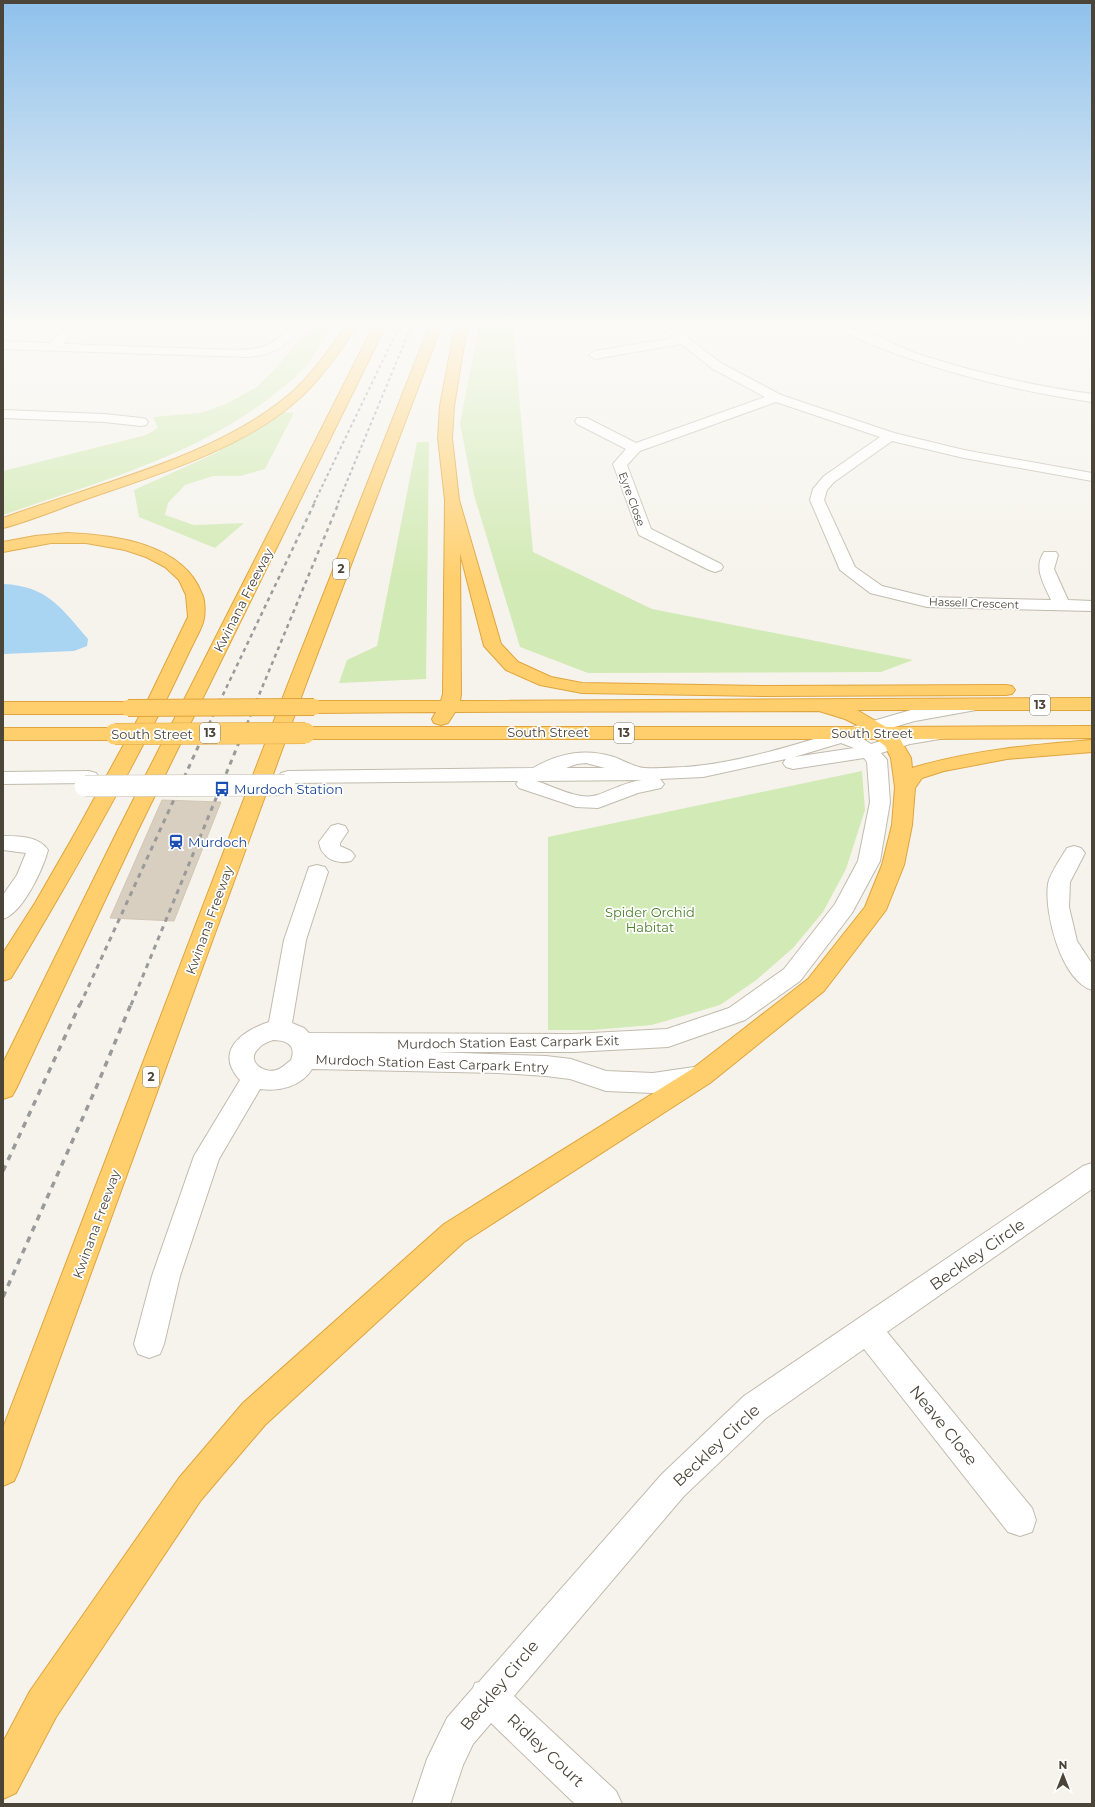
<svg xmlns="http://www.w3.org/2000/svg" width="1095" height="1807" viewBox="0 0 1095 1807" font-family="Montserrat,sans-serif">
  <rect width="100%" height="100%" fill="#f6f3ec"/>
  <!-- green -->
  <path fill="#d2eab5" d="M309 327H330C322 340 315 354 306 366 297 377 283 387 272 396 194 457 95 483 3 515V471L146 435 158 428 153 417 200 413 224 405 257 387 275 369Z
    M479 327H513L533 552 652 609 913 660 881 672 588 673 520 647 474 495 460 423Z
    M283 412 294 413 265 469 240 476H213L185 485 168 503 165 515 194 525 244 523 215 548 139 517 134 490 216 453Z
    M417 442H429L426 679 339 683 347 660 377 646Z
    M862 771 865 810 846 869 823 912 793 948 755 981 720 1005 652 1025 592 1030H548V837Z"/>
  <!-- water -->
  <path fill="#a9d4f2" d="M3 584C48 586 61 608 88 639L87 646 74 651 3 654Z"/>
  <!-- building -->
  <path fill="#d8cfc1" stroke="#d3c7b4" d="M162 800 221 802 174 921 110 918Z"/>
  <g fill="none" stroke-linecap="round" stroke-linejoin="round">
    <defs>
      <path id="minor" d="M65 327H77L63 344 237 350C262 349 272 347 289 327H301C287 347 272 355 248 357L3 349V341L50 343Z
        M661 327H674L721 363 781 395 894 433 964 450 1092 473V481L964 458 892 441 834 482 827 490 824 500 855 567 882 586 927 597 1051 600C1044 584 1033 568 1044 552H1056L1058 555 1054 569 1068 600 1092 601V611L927 607 870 593 840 570 810 500 813 489 824 476 880 437 776 402 640 451 627 465 651 529 721 564 723 567 721 570 715 572 709 570 639 535 613 464 626 449 577 424 575 421 577 418H587L636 443 765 397 713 369 681 344 595 359 589 355 595 351 674 338Z
        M841 327C866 327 891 344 915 353 973 372 1032 386 1092 394V402C1018 391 946 374 876 346 865 341 848 337 841 327Z
        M1080 327H1092V332L1082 329Z
        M3 410 104 414 141 418 146 419 148 422 146 425 141 426 104 422 3 418Z
        M969 700 976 702 978 706 976 710 915 721 860 737 871 744C891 738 925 725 946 730L948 734 946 738 910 744 881 753 887 760 890 802 880 861 852 913 800 981 745 1020 668 1047 573 1052H434L546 1056 571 1059 606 1071 653 1073 701 1066 710 1069 714 1076 710 1083 653 1093 606 1091 570 1079 546 1076 499 1073 312 1069C302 1086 279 1092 260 1089L219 1159 180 1276 164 1344 160 1354 149 1358 138 1354 134 1344 152 1276 194 1156 240 1080C214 1052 241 1031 269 1022L284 940 309 867 317 865 325 867 328 872 306 940 292 1023 304 1028 309 1033 573 1034 667 1029 729 1008 784 969 835 904 858 861 870 802 867 762 864 758 793 769 786 767 783 763 786 759 703 777 660 779 664 784 661 788 638 793 598 808 576 807 519 788 516 784 518 781 288 783 281 781 278 777 281 773 288 771 533 768C560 753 584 748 614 757 622 760 631 765 639 767 648 770 674 767 685 767 730 764 781 749 824 736L823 733 825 729 832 727 842 730 911 710ZM841 743 854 748 794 757ZM586 763 605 768H566L577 764ZM642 780C626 782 612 790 597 795 579 801 553 786 536 781ZM273 1040C286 1040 297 1045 291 1060 287 1063 283 1067 279 1069 265 1076 244 1061 259 1048 262 1044 268 1042 273 1040Z
        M89 771 96 773 99 777 96 781 89 783 3 784V772Z
        M338 824 345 826 348 831 340 843V846L351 851 355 856 351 861C337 865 321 858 319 842L331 826Z
        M3 836C18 836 39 836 48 850 43 869 23 913 3 919V895L17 875 26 853 3 850Z
        M1074 846 1081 848 1085 853 1070 882 1069 907 1077 941 1092 964V990C1061 980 1044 913 1048 884 1050 873 1061 858 1067 848Z
        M1092 1163V1189L887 1332 1032 1508 1036 1520 1032 1532 1020 1536 1008 1532 864 1349 766 1418 684 1496 514 1696 616 1791 622 1804H575L491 1723 473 1744 463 1765 450 1804H412L427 1759 447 1718 473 1688 475 1683 479 1682 662 1474 744 1396 1083 1166Z"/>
      <path id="highway" d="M344 327H356C340 352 323 376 302 396 249 446 163 473 95 496 65 506 34 520 3 528V518C95 484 216 458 291 393 312 374 329 351 344 327Z
        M373 327H385L138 830 16 1089 12 1096 3 1099V1063L118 830Z
        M429 327H441L306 684 19 1470 14 1481 3 1486V1428L288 684Z
        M455 327H467L454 406 452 438 459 500 501 644 518 662 551 677 582 683 763 686 1006 685 1012 686 1015 690 1012 694 1006 695 763 696 582 693 540 685 506 670 484 646 460 553 461 694 460 701 1092 698V710H857L886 727 1092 726V738L900 739 911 758 912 768C971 750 1031 745 1092 740V752L1007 759 944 771 922 778 915 788 912 825 904 865 886 910 824 991 710 1083 464 1242 265 1425 201 1500 56 1717 16 1793 3 1799V1742L30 1691 179 1478 243 1403 444 1224 692 1069 808 979 865 907 882 865 892 825 895 787 891 758 885 746 876 739H305L298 737 296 733 298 729 305 727H861L845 719 819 711 455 712 448 723 441 725 434 723 432 719 436 712 314 713 307 711 305 707 307 703 314 701H441L443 694 445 500 438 438 440 406Z
        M67 533C114 535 183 543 202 594 205 600 205 612 204 618 203 625 199 632 196 638 186 658 177 678 167 698 119 794 66 886 11 978L3 981V953L35 903 77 830 145 706 188 617 186 595 179 580 165 567 146 557 125 550 86 543H51L3 552V542L35 536Z
        M3 702H128L135 704 137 708 135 712 128 714H3Z
        M3 728H115L122 730 124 734 122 738 115 740H3Z"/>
    </defs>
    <!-- minor casing -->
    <use href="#minor" stroke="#c2bbae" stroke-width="2"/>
    <!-- highway casing -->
    <use href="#highway" stroke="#e0a43c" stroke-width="2"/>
    <!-- minor -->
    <use href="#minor" fill="#fff" fill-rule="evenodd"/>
    <!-- highway -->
    <use href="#highway" fill="#ffcf6e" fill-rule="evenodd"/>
    <!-- rail-far3 -->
    <path stroke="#9a9a9a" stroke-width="2" stroke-dasharray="3 3" stroke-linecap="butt" d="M314 503 399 327
      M338 503 411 327"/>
    <!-- rail-far2 -->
    <path stroke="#9a9a9a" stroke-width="2.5" stroke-dasharray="4 4" stroke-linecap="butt" d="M209 724 315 502
      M247 724 339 502"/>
    <!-- rail-far1 -->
    <path stroke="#9a9a9a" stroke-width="3" stroke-dasharray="5 5" stroke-linecap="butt" d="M80 1005 209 723
      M131 1005 247 723"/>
    <!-- rail -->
    <path stroke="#9a9a9a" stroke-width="3.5" stroke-dasharray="6 6" stroke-linecap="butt" d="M3 1171 80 1004
      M3 1297 96 1088 131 1004"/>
    <defs>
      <path id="minor-bridge" d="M85 786 285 785"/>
      <path id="highway-bridge-far1" d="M128 708 314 707"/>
      <path id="highway-bridge" d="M115 734 305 733"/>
    </defs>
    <!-- minor-bridge casing -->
    <use href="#minor-bridge" stroke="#c2bbae" stroke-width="22" stroke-linecap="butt"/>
    <!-- highway-bridge-far1 casing -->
    <use href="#highway-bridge-far1" stroke="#e0a43c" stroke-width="18" stroke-linecap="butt"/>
    <!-- highway-bridge casing -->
    <use href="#highway-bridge" stroke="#e0a43c" stroke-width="22" stroke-linecap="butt"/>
    <!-- minor-bridge -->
    <use href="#minor-bridge" stroke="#fff" stroke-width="21"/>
    <!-- highway-bridge-far1 -->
    <use href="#highway-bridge-far1" stroke="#ffcf6e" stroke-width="16"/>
    <!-- highway-bridge -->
    <use href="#highway-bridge" stroke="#ffcf6e" stroke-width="21"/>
  </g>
  <!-- sky -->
  <linearGradient id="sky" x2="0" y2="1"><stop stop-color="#8fc1ec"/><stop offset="0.56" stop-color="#fbfaf6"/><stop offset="1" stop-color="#fbfaf6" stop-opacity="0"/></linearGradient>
  <rect width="1095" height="580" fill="url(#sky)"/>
  <!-- icons -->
  <defs>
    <symbol id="bus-bare" viewBox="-9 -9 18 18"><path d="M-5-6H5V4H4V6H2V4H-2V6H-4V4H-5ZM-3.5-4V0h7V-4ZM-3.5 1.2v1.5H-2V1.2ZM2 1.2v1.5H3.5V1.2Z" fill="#1a4fb4" stroke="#fff" stroke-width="2.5" paint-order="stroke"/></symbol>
    <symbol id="station-bare" viewBox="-9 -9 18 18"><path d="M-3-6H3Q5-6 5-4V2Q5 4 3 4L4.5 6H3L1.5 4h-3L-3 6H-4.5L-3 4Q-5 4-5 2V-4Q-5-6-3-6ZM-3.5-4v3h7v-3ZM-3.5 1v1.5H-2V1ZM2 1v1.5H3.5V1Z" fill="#1a4fb4" stroke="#fff" stroke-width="2.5" paint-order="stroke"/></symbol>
  </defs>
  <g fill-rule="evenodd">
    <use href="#bus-bare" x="211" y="778" width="22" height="22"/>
    <use href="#station-bare" x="165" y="831" width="22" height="22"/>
  </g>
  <g text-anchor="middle" stroke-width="3.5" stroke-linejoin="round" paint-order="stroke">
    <!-- far-street labels -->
    <g font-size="11" fill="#4b4439" stroke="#fff">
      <text transform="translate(632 499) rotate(70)" y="4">Eyre Close</text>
      <text transform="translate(974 603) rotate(2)" y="4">Hassell Crescent</text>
    </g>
    <!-- shield labels -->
    <g fill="#fff" stroke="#817c74" stroke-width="1">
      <rect x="333" y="559" width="16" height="20" rx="3"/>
      <rect x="1030" y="695" width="20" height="20" rx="3"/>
      <rect x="200" y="723" width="20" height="20" rx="3"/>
      <rect x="614" y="723" width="20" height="20" rx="3"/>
      <rect x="143" y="1067" width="16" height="20" rx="3"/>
    </g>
    <g font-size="12" font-weight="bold" fill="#4b4439">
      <text x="341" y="573">2</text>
      <text x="1040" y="709">13</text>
      <text x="210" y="737">13</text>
      <text x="624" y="737">13</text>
      <text x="151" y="1081">2</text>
    </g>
    <!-- street labels -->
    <g font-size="13" fill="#4b4439" stroke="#fff">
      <text transform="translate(243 600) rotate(-63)" y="5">Kwinana Freeway</text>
      <text x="548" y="737">South Street</text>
      <text x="872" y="738">South Street</text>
      <text x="152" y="739">South Street</text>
      <text transform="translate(209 920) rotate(-70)" y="5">Kwinana Freeway</text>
      <text transform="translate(508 1042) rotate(-1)" y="5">Murdoch Station East Carpark Exit</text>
      <text transform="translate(432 1063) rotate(2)" y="5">Murdoch Station East Carpark Entry</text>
      <text transform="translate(96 1224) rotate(-70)" y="5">Kwinana Freeway</text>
    </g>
    <!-- transit labels -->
    <g font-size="13" fill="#164399" stroke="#fff" text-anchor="start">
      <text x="234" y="794">Murdoch Station</text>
      <text x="188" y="847">Murdoch</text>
    </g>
    <!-- park labels -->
    <g font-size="13" fill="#4a7f2a" stroke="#fff">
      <text x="650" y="917">Spider Orchid<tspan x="650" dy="15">Habitat</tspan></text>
    </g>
    <!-- near-street labels -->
    <g font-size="16" fill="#4b4439" stroke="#fff">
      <text transform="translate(977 1254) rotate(-35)" y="6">Beckley Circle</text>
      <text transform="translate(944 1425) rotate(51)" y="6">Neave Close</text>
      <text transform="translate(716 1445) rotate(-43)" y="6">Beckley Circle</text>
      <text transform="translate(499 1685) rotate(-50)" y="6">Beckley Circle</text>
      <text transform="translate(546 1750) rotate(43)" y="6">Ridley Court</text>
    </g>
  </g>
  <!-- border -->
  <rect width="1095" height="1807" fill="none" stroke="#4b4439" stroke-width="8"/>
  <!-- north arrow -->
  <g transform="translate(1063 1775)" stroke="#ffffff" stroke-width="3" paint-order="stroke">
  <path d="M0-3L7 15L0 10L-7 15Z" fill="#4b4439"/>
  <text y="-6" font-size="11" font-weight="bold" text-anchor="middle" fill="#4b4439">N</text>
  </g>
</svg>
